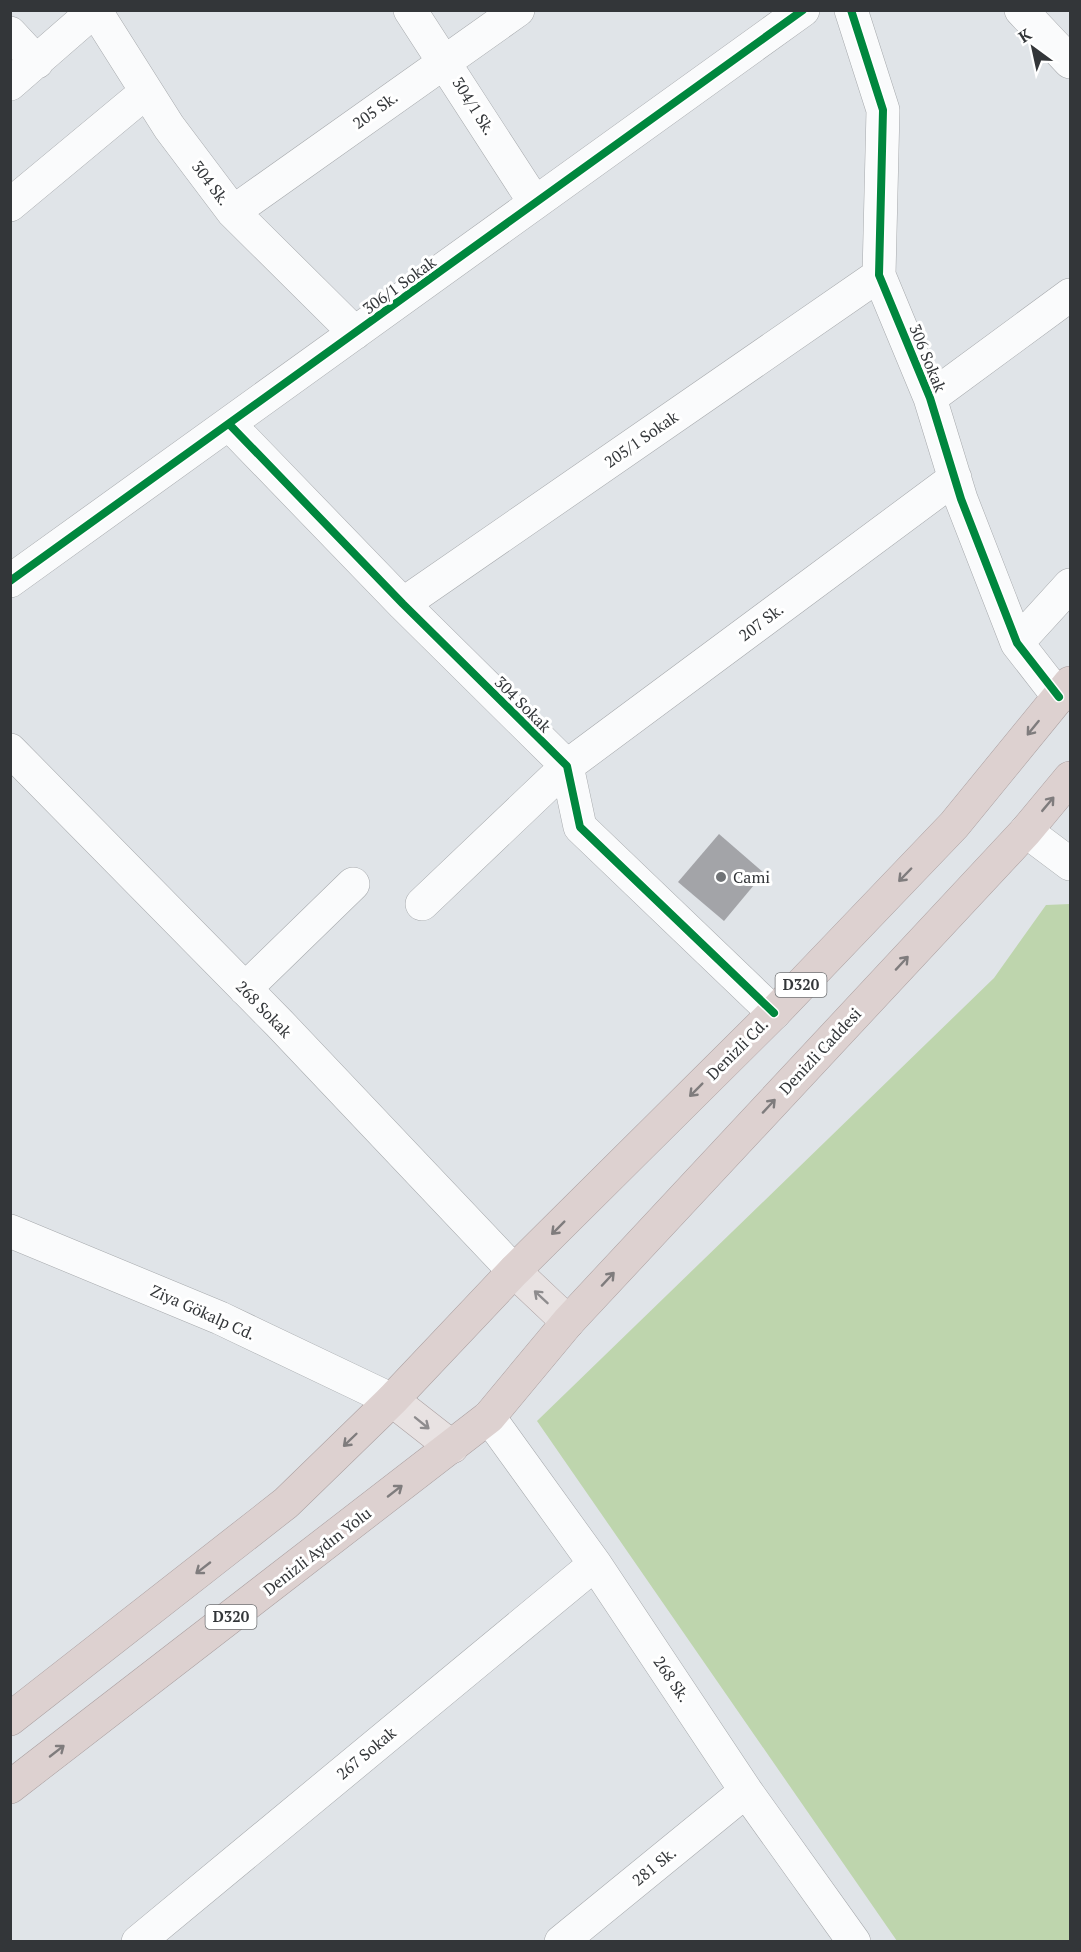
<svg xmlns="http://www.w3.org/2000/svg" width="1081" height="1952" viewBox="0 0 1081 1952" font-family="'PT Serif',serif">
  <rect width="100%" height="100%" fill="#e0e4e8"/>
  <!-- green -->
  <path fill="#bed5ad" d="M1070 904V1941H897L537 1421 994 978 1046 905Z"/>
  <!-- building -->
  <path fill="#a3a4a8" d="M719 834 764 873 724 921 678 882Z"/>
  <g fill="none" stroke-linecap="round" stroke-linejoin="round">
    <defs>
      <path id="minor" d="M410 10 535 203
        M851 10 883 110 879 275 930 398 961 499 1017 643 1059 697
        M1021 10 1070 62
        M10 33 37 62
        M10 84 95 10 169 127 233 212 355 333
        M10 205 146 92
        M233 212 518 10
        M930 398 1070 295
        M229 424 403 604 567 766 580 827 774 1013
        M10 581 803 10
        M403 604 879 275
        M1017 643 1070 585
        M10 750 279 1023 514 1271
        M1026 831 1070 864
        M422 904 567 766 955 478
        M245 989 353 884
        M10 1231 220 1318 392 1400
        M489 1417 595 1564 746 1791 854 1942
        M138 1942 595 1564
        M561 1942 746 1791"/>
      <path id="major" d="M514 1271 568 1322
        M392 1400 452 1447"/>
      <path id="highway" d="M10 1719 286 1503 392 1400 514 1271 774 1013 954 825 1070 683
        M10 1787 489 1417 568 1322 1026 831 1070 778"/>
    </defs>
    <!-- minor casing -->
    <use href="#minor" stroke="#a6a9ac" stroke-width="34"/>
    <!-- major casing -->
    <use href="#major" stroke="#aba0a1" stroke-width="34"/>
    <!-- highway casing -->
    <use href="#highway" stroke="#aba0a1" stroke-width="34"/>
    <!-- minor -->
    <use href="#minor" stroke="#fafbfc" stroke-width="33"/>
    <!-- major -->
    <use href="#major" stroke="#e8e2e2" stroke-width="33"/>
    <!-- highway -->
    <use href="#highway" stroke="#ddd1d0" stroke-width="33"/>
    <defs>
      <path id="cycleway" d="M851 10 883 110 879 275 930 398 961 499 1017 643 1059 697
        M229 424 403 604 567 766 580 827 774 1013
        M10 581 803 10"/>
    </defs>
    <!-- cycleway casing -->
    <use href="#cycleway" stroke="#fff" stroke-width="11"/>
    <!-- cycleway -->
    <use href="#cycleway" stroke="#00873e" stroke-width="8"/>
  </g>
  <!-- one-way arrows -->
  <defs><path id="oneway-shaft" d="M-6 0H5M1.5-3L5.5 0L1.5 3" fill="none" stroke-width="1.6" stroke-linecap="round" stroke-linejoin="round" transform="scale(1.5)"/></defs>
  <g stroke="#7f7c7d">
    <use href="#oneway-shaft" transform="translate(1033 728) rotate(129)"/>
    <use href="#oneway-shaft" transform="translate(1048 804) rotate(-50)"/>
    <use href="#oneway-shaft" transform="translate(905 875) rotate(134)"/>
    <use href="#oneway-shaft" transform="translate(902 963) rotate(-47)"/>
    <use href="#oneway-shaft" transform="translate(696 1090) rotate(135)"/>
    <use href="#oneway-shaft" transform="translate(769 1106) rotate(-47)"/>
    <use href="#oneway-shaft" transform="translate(558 1228) rotate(135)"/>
    <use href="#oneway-shaft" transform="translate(608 1279) rotate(-47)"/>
    <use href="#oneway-shaft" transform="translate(350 1440) rotate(136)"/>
    <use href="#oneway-shaft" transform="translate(395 1491) rotate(-38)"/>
    <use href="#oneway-shaft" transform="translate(203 1568) rotate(142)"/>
    <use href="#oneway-shaft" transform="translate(57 1751) rotate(-38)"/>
  </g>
  <g stroke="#8e8c8e">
    <use href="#oneway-shaft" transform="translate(541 1297) rotate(-137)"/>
    <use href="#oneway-shaft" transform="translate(422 1423) rotate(39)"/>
  </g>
  <!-- markers -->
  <circle fill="#707376" stroke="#fff" stroke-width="2" cx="721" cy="877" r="6"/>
  <g text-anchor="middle" stroke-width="6" stroke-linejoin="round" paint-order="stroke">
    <!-- shield labels -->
    <g fill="#fff" stroke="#707274" stroke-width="1.5">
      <rect x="775.5" y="973" width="51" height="24" rx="4.5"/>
      <rect x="205.5" y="1605" width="51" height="24" rx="4.5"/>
    </g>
    <g font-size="15" font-weight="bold" fill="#333639">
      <text x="801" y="990">D320</text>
      <text x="231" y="1622">D320</text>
    </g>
    <!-- street labels -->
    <g font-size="16" fill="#333639" stroke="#fff">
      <text transform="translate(474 106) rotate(58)" y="6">304/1 Sk.</text>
      <text transform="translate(375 110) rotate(-36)" y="6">205 Sk.</text>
      <text transform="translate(211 183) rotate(53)" y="6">304 Sk.</text>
      <text transform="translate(399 285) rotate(-36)" y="6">306/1 Sokak</text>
      <text transform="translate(928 358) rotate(68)" y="6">306 Sokak</text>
      <text transform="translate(641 439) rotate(-35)" y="6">205/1 Sokak</text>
      <text transform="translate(761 622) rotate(-37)" y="6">207 Sk.</text>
      <text transform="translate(523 704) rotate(45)" y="6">304 Sokak</text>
      <text transform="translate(264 1009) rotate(46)" y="6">268 Sokak</text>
      <text transform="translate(737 1049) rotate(-45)" y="6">Denizli Cd.</text>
      <text transform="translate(820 1051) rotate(-47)" y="6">Denizli Caddesi</text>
      <text transform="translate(203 1312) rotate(24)" y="6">Ziya Gökalp Cd.</text>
      <text transform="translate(317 1551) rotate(-38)" y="6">Denizli Aydın Yolu</text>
      <text transform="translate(672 1679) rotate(56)" y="6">268 Sk.</text>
      <text transform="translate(366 1753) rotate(-40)" y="6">267 Sokak</text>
      <text transform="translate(654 1866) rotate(-39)" y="6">281 Sk.</text>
    </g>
    <!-- poi labels -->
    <g font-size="16" fill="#333639" stroke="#fff" text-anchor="start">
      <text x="733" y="883">Cami</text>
    </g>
  </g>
  <!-- border -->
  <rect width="1081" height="1952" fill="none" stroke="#333639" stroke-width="24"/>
  <!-- north arrow -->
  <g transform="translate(1033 48) rotate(327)" stroke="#ffffff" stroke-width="4.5" paint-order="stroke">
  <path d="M0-4.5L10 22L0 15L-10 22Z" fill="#333639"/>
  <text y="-9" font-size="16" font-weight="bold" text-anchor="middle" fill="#333639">K</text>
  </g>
</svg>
